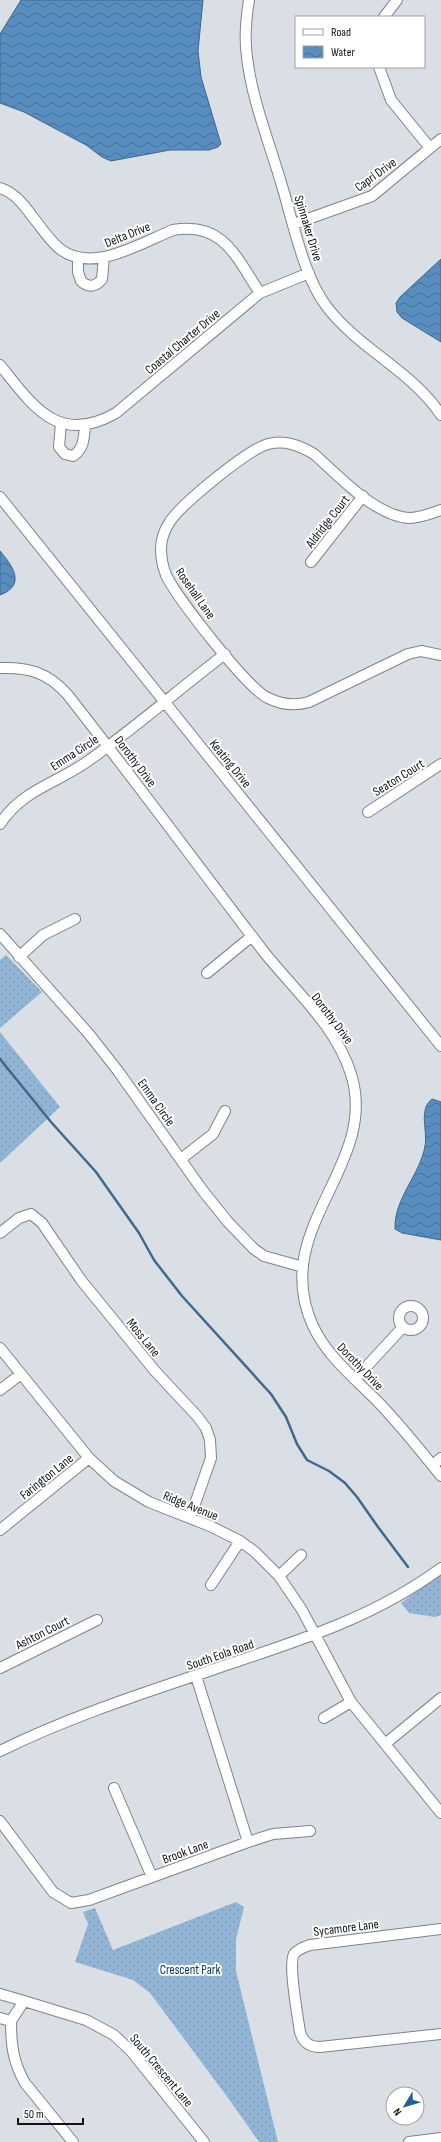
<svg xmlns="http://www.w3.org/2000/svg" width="441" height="2142" viewBox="0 0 441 2142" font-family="'Sofia Sans Condensed',sans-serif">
  <defs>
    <pattern id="grass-dots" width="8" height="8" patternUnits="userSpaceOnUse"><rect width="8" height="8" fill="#92b5d6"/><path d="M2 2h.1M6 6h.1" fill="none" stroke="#7d9bb7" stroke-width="1.8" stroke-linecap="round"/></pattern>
    <pattern id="water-waves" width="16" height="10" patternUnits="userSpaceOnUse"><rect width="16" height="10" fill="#578dbf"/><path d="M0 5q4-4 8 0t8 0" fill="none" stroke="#47729a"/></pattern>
  </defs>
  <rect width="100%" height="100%" fill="#dadfe5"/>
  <!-- grass -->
  <path fill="url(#grass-dots)" d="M6 955 42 992 0 1028V960Z
    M0 1032 60 1107 0 1163Z
    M441 1572V1615L435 1617 409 1613 401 1603Z
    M236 1902 244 1907 236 1939V1971L278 2142H259L231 2102 150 1993 133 1980 75 1962 88 1924 83 1912 95 1908 113 1950Z"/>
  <!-- water -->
  <path fill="url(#water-waves)" stroke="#42688c" d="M21 0H203L198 51 201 77 221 144 218 147 209 150H170L111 161 102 157 86 145 24 112 0 103V34Z
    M441 259V342L402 318 397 312 396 303 400 297Z
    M0 551C12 565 27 585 0 595Z
    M432 1099 441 1102V1240L402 1233 395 1229C394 1198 420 1175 425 1146 428 1131 418 1110 432 1099Z"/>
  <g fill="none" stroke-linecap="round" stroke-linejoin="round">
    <!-- stream -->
    <path stroke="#42688c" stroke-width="2.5" d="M0 1059 51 1122 96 1172 139 1233 154 1260 182 1296 271 1394 286 1417 297 1444 307 1460 329 1471 345 1483 357 1497 378 1527 408 1567"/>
    <defs>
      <path id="minor" d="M249 0C246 19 244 38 247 57 252 101 270 144 282 186 293 222 304 278 327 307 359 349 412 371 441 415
        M384 17 397 0
        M379 67 391 100 430 148
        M0 188C14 192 24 205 32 216 41 227 49 240 60 249 92 274 141 243 173 230 223 221 236 257 260 293
        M294 224 372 196 441 139
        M78 258V272L81 281C88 288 96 287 102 279L104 257
        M0 365C33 406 58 446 116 413L260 293 309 273
        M61 423 59 447 65 454 73 456C84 449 84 438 85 425
        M0 497 441 1046
        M441 510C430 514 420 518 409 518 375 516 338 475 314 454 299 445 285 440 268 444 247 450 180 505 169 523 164 531 161 539 161 549 161 558 163 567 166 575 177 598 247 688 268 698 282 705 295 706 309 702L408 654 421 651 441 655
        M311 562 363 496
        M0 668C28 667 47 672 67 694 134 779 198 866 264 952 295 991 336 1026 351 1074 380 1166 268 1228 313 1326 328 1358 356 1379 380 1404 402 1427 421 1451 441 1476
        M368 812 441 764
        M0 824C23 789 56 784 88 761 135 728 179 689 225 654
        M0 934 89 1034 118 1071 203 1191 228 1222 254 1249 264 1256 303 1267
        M19 957 43 935 75 919
        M207 973 252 936
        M181 1159 213 1134 225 1111
        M0 1233 19 1218 31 1214 42 1223 81 1280 155 1371 197 1416 206 1428 210 1440 211 1458 190 1518
        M399 1318a12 12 0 1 1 24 0a12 12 0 1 1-24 0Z
        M0 1348 89 1458 114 1481 149 1502 210 1526 240 1541 255 1552 279 1576 302 1610 351 1702 441 1813
        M355 1379 403 1327
        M0 1390 21 1374
        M433 1465 441 1458
        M0 1530 89 1458
        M279 1576 301 1555
        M211 1585 240 1541
        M0 1668 97 1620
        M196 1676 248 1842
        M324 1718 351 1702
        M385 1744 441 1698
        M0 1751C77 1713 160 1688 241 1660 313 1636 380 1613 441 1568
        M114 1788 152 1877
        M0 1821 53 1892 71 1903 89 1900 248 1842 273 1834 310 1831
        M441 1929 310 1945C304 1947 298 1949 294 1954 288 1964 298 2018 300 2032 303 2042 309 2047 320 2047L441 2034
        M0 1994 24 2001
        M0 2018 11 2021
        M11 2021 24 2001 86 2020 114 2035 131 2051 204 2142
        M11 2021C11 2045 13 2062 25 2083L73 2142
        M409 2142 441 2138"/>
    </defs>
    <!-- minor casing -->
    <use href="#minor" stroke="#7f8489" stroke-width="12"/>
    <!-- minor -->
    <use href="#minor" stroke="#fff" stroke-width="10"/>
  </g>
  <g text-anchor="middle" stroke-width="4" stroke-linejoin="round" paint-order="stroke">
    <!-- street labels -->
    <g font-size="13" fill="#111214" stroke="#fff">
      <text transform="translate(375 174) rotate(-36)" y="5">Capri Drive</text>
      <text transform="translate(309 228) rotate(73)" y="5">Spinnaker Drive</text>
      <text transform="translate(127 234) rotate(-22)" y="5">Delta Drive</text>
      <text transform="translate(182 341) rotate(-40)" y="5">Coastal Charter Drive</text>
      <text transform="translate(327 521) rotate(-52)" y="5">Aldridge Court</text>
      <text transform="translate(196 593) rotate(55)" y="5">Rosehall Lane</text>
      <text transform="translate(74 752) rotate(-33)" y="5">Emma Circle</text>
      <text transform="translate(136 761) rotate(53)" y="5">Dorothy Drive</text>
      <text transform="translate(231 763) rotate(51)" y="5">Keating Drive</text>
      <text transform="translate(398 777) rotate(-32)" y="5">Seaton Court</text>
      <text transform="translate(333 1018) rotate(53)" y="5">Dorothy Drive</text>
      <text transform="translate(157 1102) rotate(55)" y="5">Emma Circle</text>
      <text transform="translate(144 1337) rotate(51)" y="5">Moss Lane</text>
      <text transform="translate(361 1366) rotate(46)" y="5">Dorothy Drive</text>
      <text transform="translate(46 1476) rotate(-39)" y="5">Farington Lane</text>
      <text transform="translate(191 1505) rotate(22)" y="5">Ridge Avenue</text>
      <text transform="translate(42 1632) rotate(-27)" y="5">Ashton Court</text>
      <text transform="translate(220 1654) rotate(-19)" y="5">South Eola Road</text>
      <text transform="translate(185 1851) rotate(-20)" y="5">Brook Lane</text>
      <text transform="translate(346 1927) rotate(-7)" y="5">Sycamore Lane</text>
      <text transform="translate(162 2070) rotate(50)" y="5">South Crescent Lane</text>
    </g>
    <!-- park labels -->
    <g font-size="13" fill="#063253" stroke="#fff">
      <text x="190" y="1974">Crescent Park</text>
    </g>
  </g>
  <!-- legend -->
  <rect x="295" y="16" width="130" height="52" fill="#ffffff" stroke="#a0a0a1"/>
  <rect x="303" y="29" width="20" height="6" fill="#ffffff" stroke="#a0a0a1"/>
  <text x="331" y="36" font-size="12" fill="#111214">Road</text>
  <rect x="303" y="46" width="20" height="12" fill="url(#water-waves)" stroke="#a0a0a1"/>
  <text x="331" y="56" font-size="12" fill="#111214">Water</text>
  <!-- north arrow -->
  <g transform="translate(405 2106) rotate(232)"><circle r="19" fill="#ffffff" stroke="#a0a0a1"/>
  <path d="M0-3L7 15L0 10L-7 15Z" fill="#206298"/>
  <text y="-6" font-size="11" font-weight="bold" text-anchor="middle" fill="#111214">N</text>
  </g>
  <!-- scale -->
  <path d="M18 2118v6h65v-6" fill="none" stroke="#111214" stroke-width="2"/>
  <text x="24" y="2118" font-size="12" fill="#111214" stroke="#ffffff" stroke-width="3" paint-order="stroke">50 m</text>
</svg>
